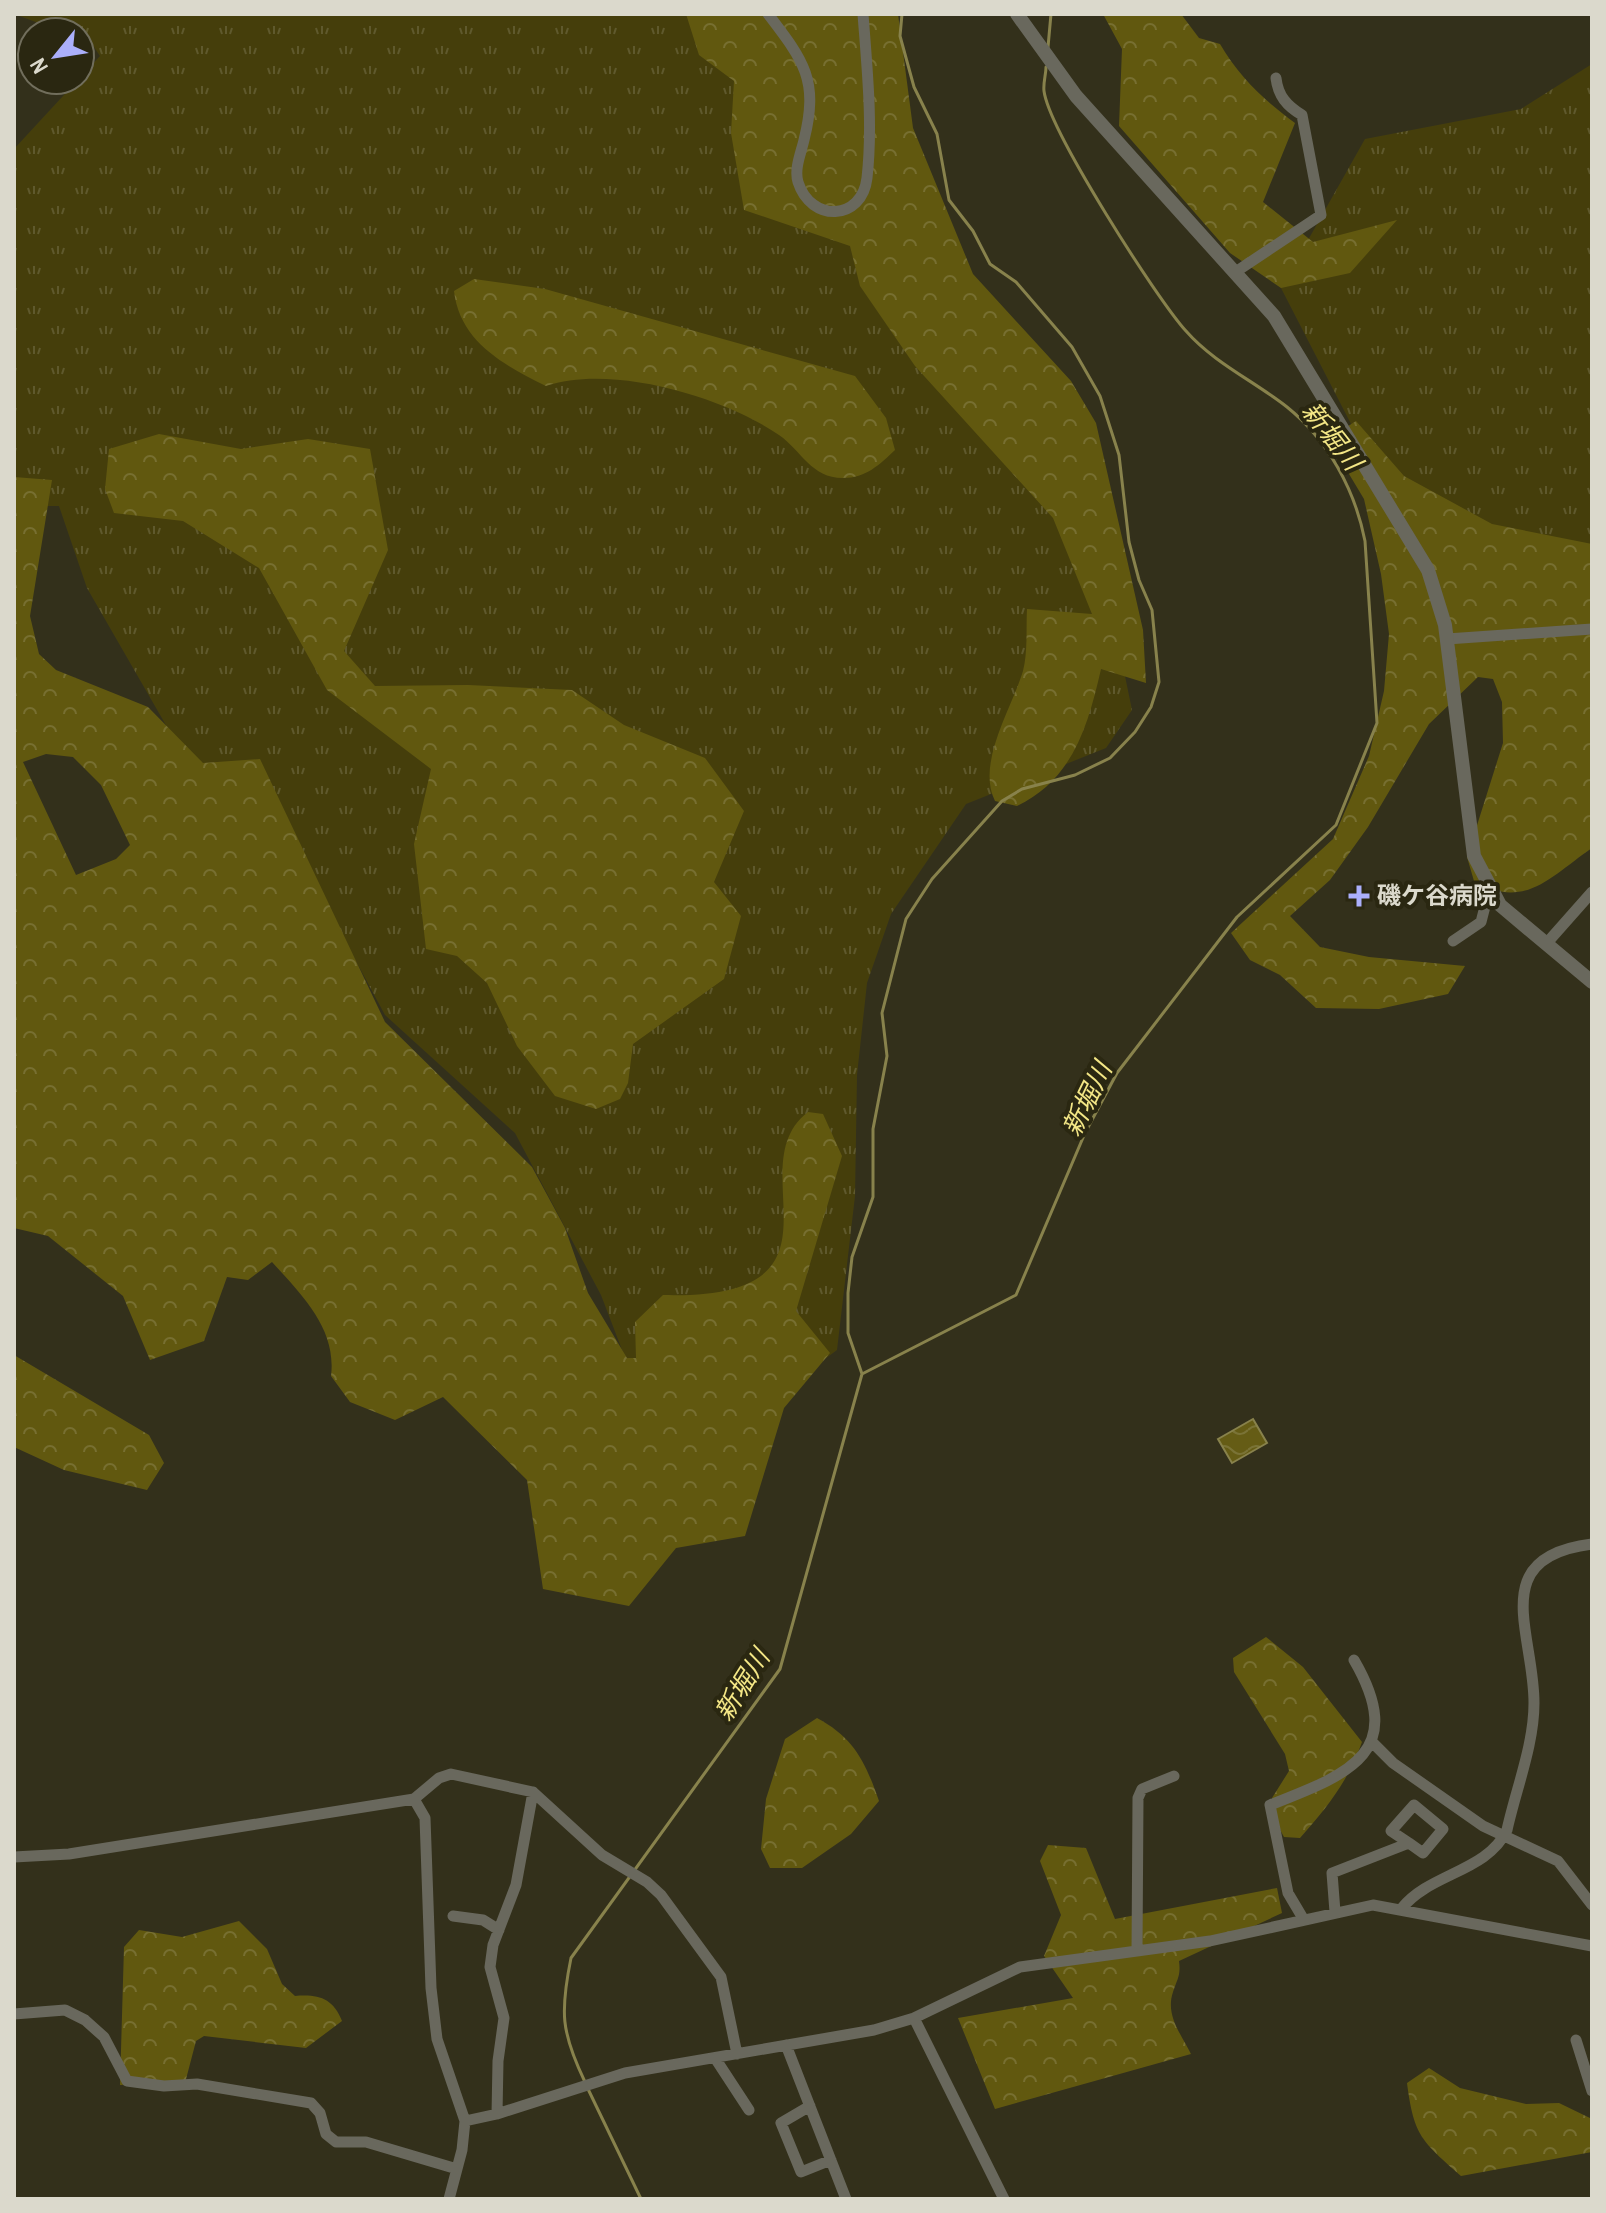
<svg xmlns="http://www.w3.org/2000/svg" width="1606" height="2213" viewBox="0 0 1606 2213" font-family="'Archivo Narrow','Noto Sans JP',sans-serif">
  <defs>
    <pattern id="grass-tufts" width="24" height="20" patternUnits="userSpaceOnUse" patternTransform="scale(2)"><rect width="24" height="20" fill="#453e0b"/><path d="M3 7l-1-3M5 7V3M7 7l1-3M15 17l-1-3M17 17v-4M19 17l1-3" fill="none" stroke="#5f592d"/></pattern>
    <pattern id="forest-crowns" width="20" height="18" patternUnits="userSpaceOnUse" patternTransform="scale(2)"><rect width="20" height="18" fill="#61580f"/><path d="M2 6a3 3 0 1 1 6 0M12 15a3 3 0 1 1 6 0" fill="none" stroke="#776f31"/></pattern>
    <pattern id="water-waves" width="16" height="10" patternUnits="userSpaceOnUse" patternTransform="scale(2)"><rect width="16" height="10" fill="#655c15"/><path d="M0 5q4-4 8 0t8 0" fill="none" stroke="#7a7336"/></pattern>
  </defs>
  <rect width="100%" height="100%" fill="#33301b"/>
  <!-- grass -->
  <path fill="url(#grass-tufts)" d="M14 14H741L887 202 1108 594 1132 710 1106 748 966 804 891 914 867 983 857 1075 855 1196 837 1350 779 1393 629 1368 601 1295 515 1133 385 1015 279 818 201 786 87 588 59 506H14V149L100 56 92 44 80 39V32H63Z
    M1592 64V589L1418 554 1281 288 1365 139 1521 109Z"/>
  <!-- forest -->
  <path fill="url(#forest-crowns)" fill-rule="evenodd" d="M686 14H898L913 128 973 274 1071 381 1096 423 1143 630 1146 683 1101 669C1088 726 1073 779 1017 806L995 801C976 763 1012 708 1023 671 1028 652 1026 628 1027 609L1092 614 1053 518 915 366 860 286 850 246 744 210 731 133 734 81 699 55Z
    M1103 14H1181L1199 38 1220 44C1239 77 1265 101 1295 123L1263 202 1313 242 1397 220 1350 273 1281 288 1230 253 1119 126 1122 49Z
    M474 279 545 289 855 376 886 418 895 450C879 465 866 478 843 478 811 478 802 451 779 435 722 396 611 364 546 386 504 365 460 342 454 291Z
    M1356 421 1404 476 1492 524 1592 544V848C1551 876 1525 911 1474 881L1467 857 1503 743 1502 702 1493 679 1478 677 1429 724 1368 827 1330 880 1290 916 1320 947 1369 957 1465 966 1448 994 1379 1009 1316 1008 1280 975 1250 960 1231 933 1333 839 1369 756 1384 691 1389 634 1381 574 1364 499 1328 439Z
    M159 434 241 449 308 439 370 449 388 550 344 651 375 686 468 685 572 690 624 725 705 758 744 811 714 882 741 916 724 979 633 1044 628 1083 620 1099 596 1109 555 1096 517 1046 487 983 457 956 426 949 414 844 431 769 327 690 259 568 183 521 114 513 105 489 109 449Z
    M14 477 52 480 30 616 39 654 56 670 148 707 203 763 260 759 385 1022 532 1167 565 1228 588 1293 627 1358H636L635 1322 663 1295C864 1300 735 1168 808 1112L823 1114 842 1156 796 1311 830 1353 784 1408 745 1536 676 1548 629 1606 543 1589 527 1480 443 1397 395 1420 350 1402 331 1376C337 1329 302 1295 272 1262L248 1280 227 1277 204 1341 150 1360 123 1296 48 1236 14 1228ZM46 754 73 757 101 785 130 845 116 859 76 875 23 762Z
    M14 1355 149 1435 164 1463 147 1490 64 1470 14 1447Z
    M1266 1637 1303 1667 1362 1742C1349 1780 1326 1809 1300 1838L1284 1837 1277 1824 1272 1798 1289 1771 1285 1754 1234 1672 1233 1658Z
    M817 1718C854 1738 865 1761 879 1801L851 1834 802 1868H770L761 1849 766 1799 785 1739Z
    M1048 1845 1086 1848 1115 1919 1277 1888 1282 1913 1179 1961C1181 1976 1177 1979 1173 1992 1165 2015 1181 2034 1191 2054L995 2109 958 2018 1073 1998 1044 1956 1061 1915 1040 1861Z
    M239 1921 267 1949 282 1984 295 1996C318 1994 333 1998 342 2021L306 2048 204 2036 196 2041 185 2083 120 2085 124 1947 139 1930 182 1937Z
    M1429 2068 1460 2088 1526 2104 1559 2103 1592 2119V2152L1461 2176C1422 2141 1414 2137 1407 2083Z"/>
  <!-- water -->
  <path fill="url(#water-waves)" stroke="#88824c" stroke-width="2" d="M1253 1419 1267 1443 1232 1463 1218 1439Z"/>
  <g fill="none" stroke-linecap="round" stroke-linejoin="round">
    <!-- stream -->
    <path stroke="#88824c" stroke-width="3" d="M1048 47 1051 14
      M862 1374 1016 1295 1085 1133 1117 1073 1237 917 1336 825 1377 723 1365 541C1355 490 1328 440 1287 407 1254 381 1214 363 1186 331 1156 298 1049 130 1044 91 1043 83 1046 74 1046 67
      M862 1374 848 1333V1293L852 1257 873 1197V1129L887 1056 882 1013 906 919 932 879 1002 801 1022 789 1075 775 1110 758 1135 732 1151 707 1159 682 1152 610 1139 580 1129 542 1119 455 1100 396 1072 347 1016 282 990 264 973 231 949 200 937 134 914 87 900 36 902 14
      M585 2082C561 2032 560 2012 571 1958L780 1669 862 1374
      M588 2089 641 2199"/>
    <!-- minor -->
    <path stroke="#69685d" stroke-width="11" d="M768 14C804 61 819 80 804 140 801 153 794 169 798 182 811 223 862 221 867 178 873 124 867 68 863 14
      M1237 271 1321 215 1302 115C1287 106 1278 96 1276 78
      M1447 639 1592 629
      M1453 941 1481 922 1490 887
      M1546 944 1592 892
      M1372 1742 1393 1763 1483 1826 1558 1861 1592 1905
      M414 1799 425 1818 431 1988 437 2039 465 2121 462 2150 449 2199
      M14 1857 69 1854 414 1799 439 1778 451 1774 533 1792 602 1855 647 1882 661 1895 721 1977 737 2054
      M1402 1908C1430 1873 1487 1872 1507 1830 1516 1789 1534 1745 1534 1703 1534 1632 1486 1557 1592 1544
      M1335 1912 1332 1873 1409 1843 1423 1853 1443 1829 1414 1805 1391 1831 1409 1843
      M453 1916 483 1920 499 1930
      M1304 1920 1288 1893 1270 1805C1349 1774 1408 1753 1354 1660
      M1137 1951 1138 1798 1142 1789 1174 1776
      M14 2014 65 2010 85 2020 104 2037 127 2081 164 2086 197 2084 311 2103 320 2113 326 2134 336 2142H366L457 2169
      M914 2018 1004 2199
      M1576 2040 1592 2091
      M786 2045 846 2199
      M715 2058 749 2110
      M810 2106 781 2123 801 2172 831 2160
      M497 2114 498 2061 504 2018 490 1967 493 1945 516 1885 533 1792
      M465 2121 497 2114 625 2073 874 2030 914 2018 1020 1967 1210 1941 1373 1905 1592 1946"/>
    <!-- tertiary -->
    <path stroke="#69685d" stroke-width="14" d="M1017 14 1076 96 1274 316 1428 570 1445 625 1474 856 1500 905 1592 982"/>
  </g>
  <!-- markers -->
  <path fill="#abaffb" stroke="#2a2711" stroke-width="3" d="M1355 884h8v8h8v8h-8v8h-8v-8h-8v-8h8z"/>
  <g text-anchor="middle" stroke-width="8" stroke-linejoin="round" paint-order="stroke">
    <!-- poi labels -->
    <g font-size="24" font-weight="bold" fill="#dbd9cc" stroke="#2a2711" text-anchor="start">
      <text x="1377" y="904">磯ケ谷病院</text>
    </g>
    <!-- water labels -->
    <g font-size="26" font-style="italic" fill="#f4e786" stroke="#2a2711">
      <text transform="translate(1332 436) rotate(52)" y="9">新堀川</text>
      <text transform="translate(1087 1099) rotate(-64)" y="9">新堀川</text>
      <text transform="translate(742 1685) rotate(-58)" y="9">新堀川</text>
    </g>
  </g>
  <!-- border -->
  <rect width="1606" height="2213" fill="none" stroke="#dbd9cc" stroke-width="32"/>
  <!-- north arrow -->
  <g transform="translate(56 56) rotate(240)"><circle r="38" fill="#2a2711" stroke="#716e5c" stroke-width="2"/>
  <path d="M0-6L14 30L0 20L-14 30Z" fill="#abaffb"/>
  <text y="-12" font-size="22" font-weight="bold" text-anchor="middle" fill="#dbd9cc">N</text>
  </g>
</svg>
